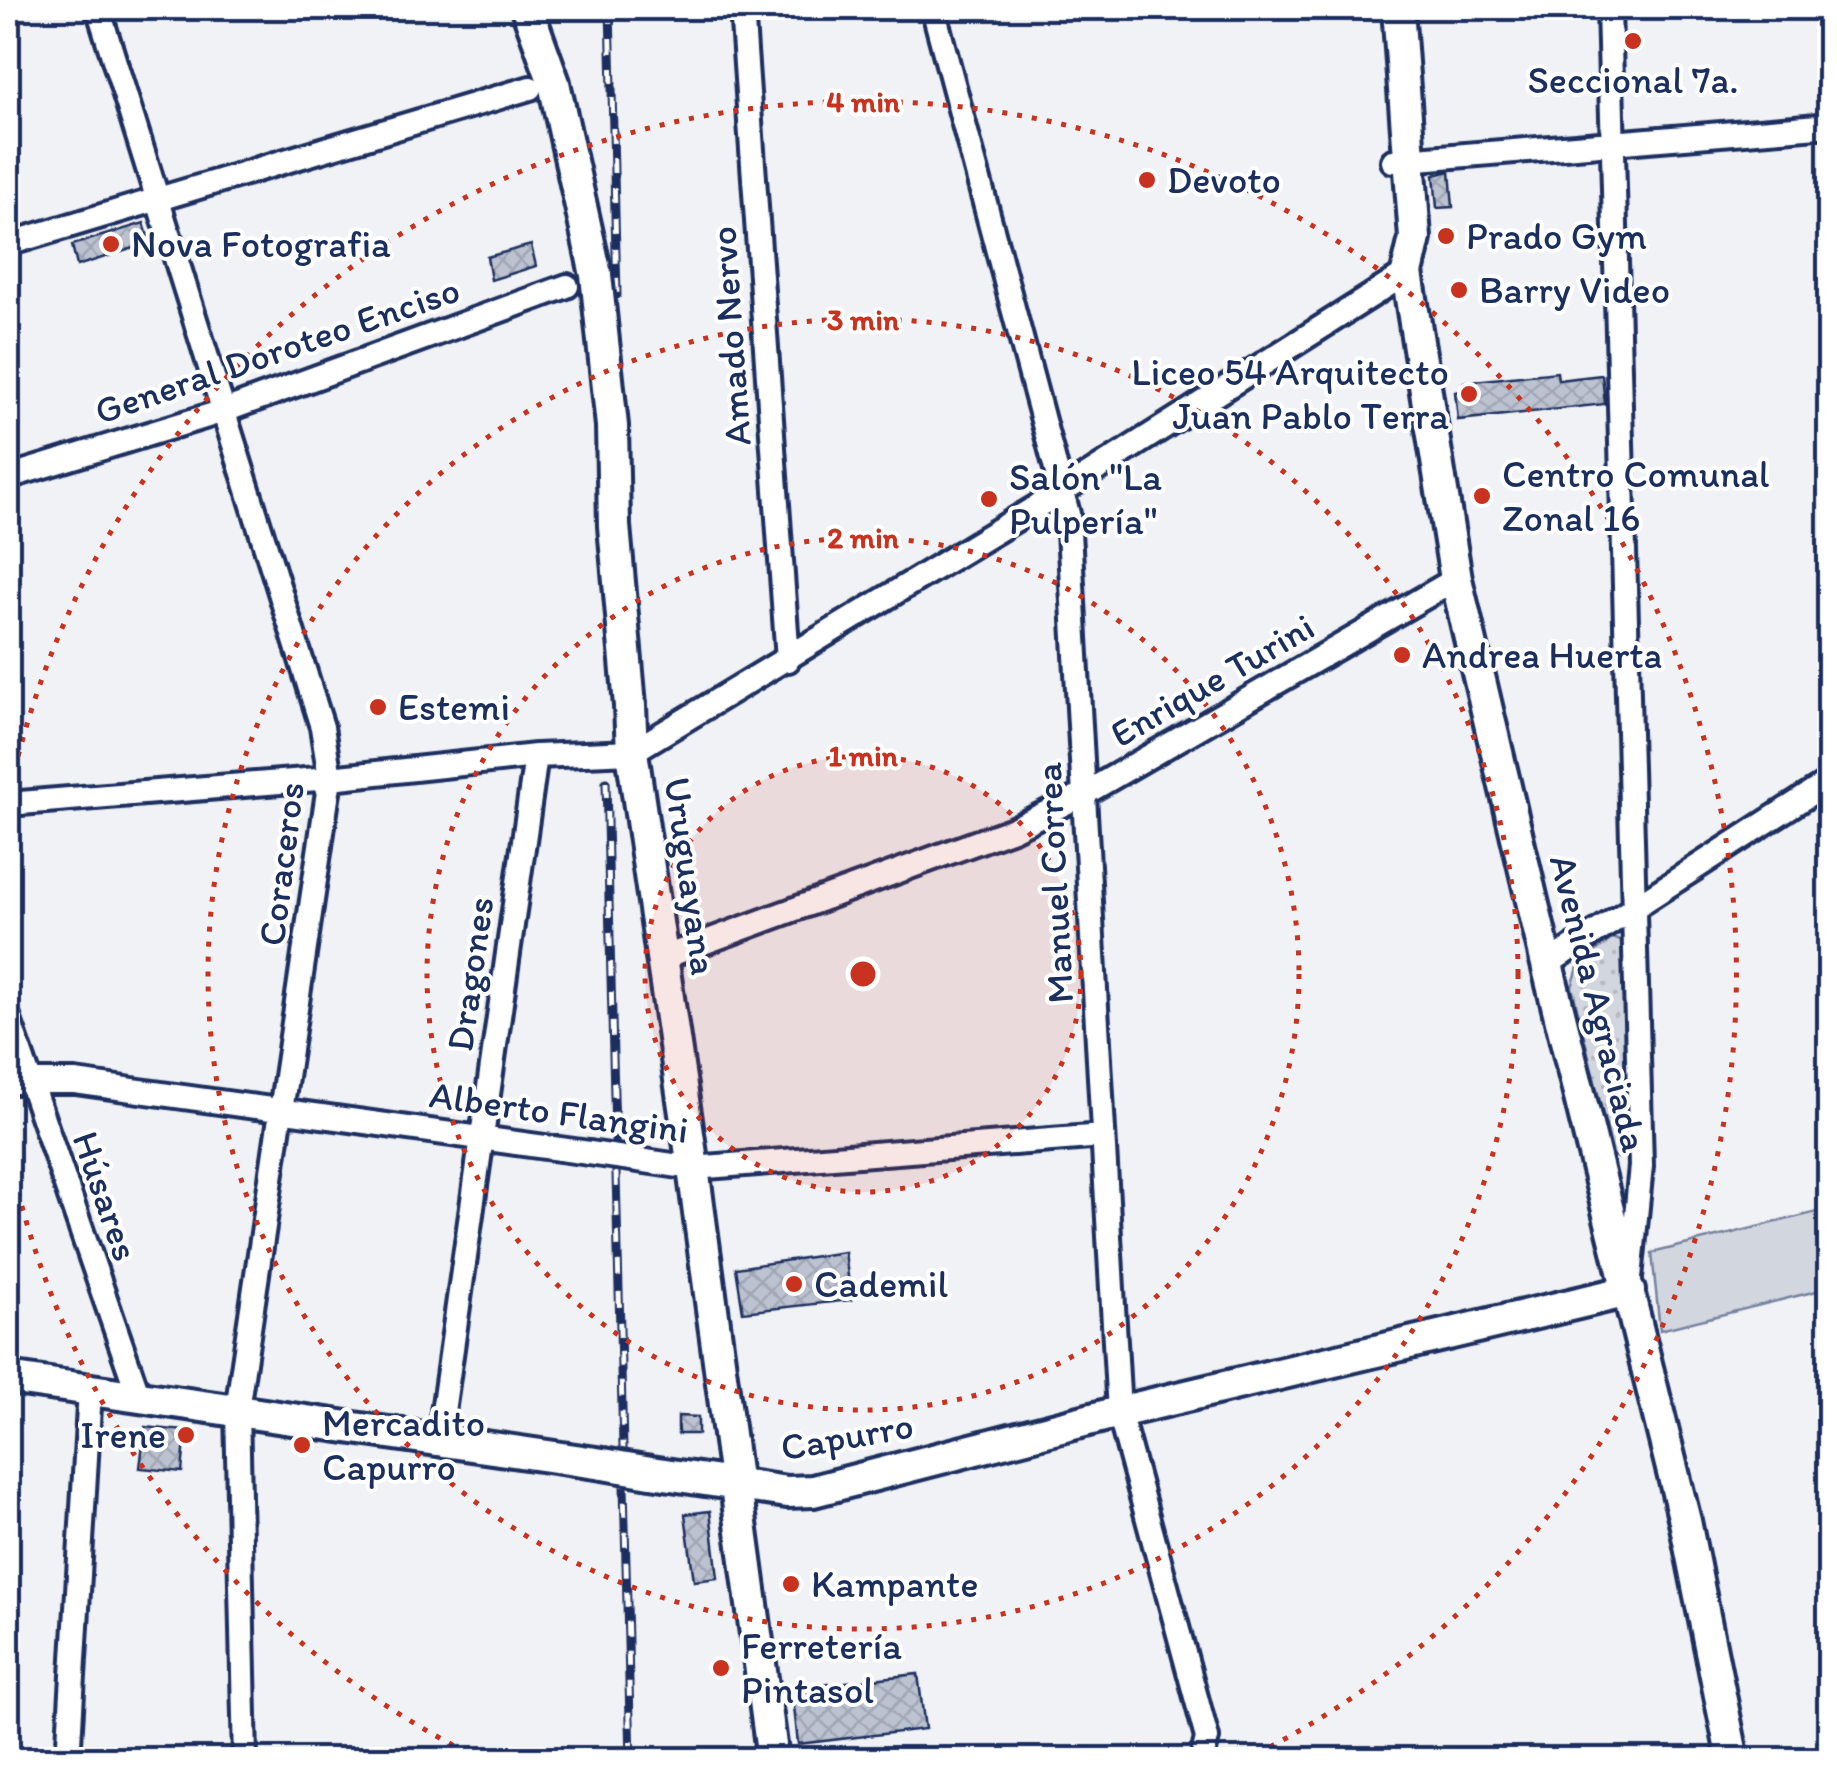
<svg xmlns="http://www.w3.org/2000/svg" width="1837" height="1767" viewBox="0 0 1837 1767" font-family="Itim,sans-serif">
  <defs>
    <pattern id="park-dots" width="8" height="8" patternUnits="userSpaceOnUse" patternTransform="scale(2.5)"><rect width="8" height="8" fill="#d2d6df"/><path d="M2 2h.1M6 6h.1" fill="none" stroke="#b4b8c2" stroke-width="1.8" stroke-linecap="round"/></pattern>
    <pattern id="building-cross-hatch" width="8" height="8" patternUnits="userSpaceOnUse" patternTransform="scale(2.5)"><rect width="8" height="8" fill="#bcc2d0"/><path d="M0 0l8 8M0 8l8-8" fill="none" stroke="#a1a7b5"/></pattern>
  </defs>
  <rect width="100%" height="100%" fill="#f1f2f5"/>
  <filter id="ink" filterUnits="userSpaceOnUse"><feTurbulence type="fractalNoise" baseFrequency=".01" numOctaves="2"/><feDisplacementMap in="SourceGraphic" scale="20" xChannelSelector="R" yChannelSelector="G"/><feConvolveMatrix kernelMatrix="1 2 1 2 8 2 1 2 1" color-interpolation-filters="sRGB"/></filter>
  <g filter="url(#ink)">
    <!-- grass -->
    <path fill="#d2d6df" stroke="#76829e" stroke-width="2.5" d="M1829 1209V1288L1660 1330 1652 1253Z"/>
    <!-- park -->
    <path fill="url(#park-dots)" stroke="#76829e" stroke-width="2.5" d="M1613 938 1625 943 1627 1057 1622 1152 1618 1158 1613 1155 1572 987 1579 964Z"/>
    <!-- building -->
    <path fill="url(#building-cross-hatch)" stroke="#1b2f5e" stroke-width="2.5" d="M1450 171 1453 207 1437 208 1434 175Z
      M144 223 150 243 77 266 72 245Z
      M531 245 536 266 491 280 487 257Z
      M1557 372 1558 380 1602 375 1605 404 1458 420 1455 392 1465 390 1464 382Z
      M845 1252 851 1300 743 1312 736 1268Z
      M678 1416 698 1417V1434H678Z
      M145 1427 186 1431 182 1472 140 1468Z
      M710 1511 718 1578 694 1581 685 1514Z
      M918 1674 925 1729 798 1744 792 1688Z"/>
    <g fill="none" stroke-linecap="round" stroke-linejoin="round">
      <defs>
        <path id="street" d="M98 8 322 727 330 778 237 1410 245 1760
          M742 8 788 660
          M933 8 1068 514 1119 1412 1207 1738 1202 1760
          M1609 8 1641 1166 1630 1278
          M1393 161 1830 125
          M8 244 530 88
          M8 477 224 411 567 286
          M8 804 330 778 536 756 632 752 1061 492 1407 273
          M662 958 1013 829 1084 794 1456 579
          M1547 964 1830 781
          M8 1017 139 1397
          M8 1082H75L589 1153
          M645 1161 693 1168 1103 1136
          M439 1440 536 756
          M68 1760 90 1390"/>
        <path id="secondary" d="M527 8 554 83 596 275
          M1398 8 1415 238 1407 273 1456 579 1547 964 1685 1521 1733 1760
          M630 706 632 752 693 1168 773 1760
          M8 1378 603 1464
          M651 1472 787 1492 813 1491 1119 1412 1629 1291"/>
      </defs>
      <!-- street casing -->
      <use href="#street" stroke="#1b2f5e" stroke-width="30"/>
      <!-- secondary casing -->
      <use href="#secondary" stroke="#1b2f5e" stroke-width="38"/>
      <!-- street -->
      <use href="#street" stroke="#fff" stroke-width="22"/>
      <!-- secondary -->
      <use href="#secondary" stroke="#fff" stroke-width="30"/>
      <defs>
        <path id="rail" d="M610 8 617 295
          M606 782 631 1760"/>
      </defs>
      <!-- rail casing -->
      <use href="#rail" stroke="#1b2f5e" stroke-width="9"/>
      <!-- rail -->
      <use href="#rail" stroke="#fff" stroke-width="5" stroke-dasharray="15" stroke-linecap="butt"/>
      <defs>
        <path id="street-bridge" d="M589 1153 645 1161"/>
        <path id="secondary-bridge" d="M596 275 612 426 614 526 630 706
          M603 1464 651 1472"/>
      </defs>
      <!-- street-bridge casing -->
      <use href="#street-bridge" stroke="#1b2f5e" stroke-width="30" stroke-linecap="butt"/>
      <!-- secondary-bridge casing -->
      <use href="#secondary-bridge" stroke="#1b2f5e" stroke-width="38" stroke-linecap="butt"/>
      <!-- street-bridge -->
      <use href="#street-bridge" stroke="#fff" stroke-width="22"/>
      <!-- secondary-bridge -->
      <use href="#secondary-bridge" stroke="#fff" stroke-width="30"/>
    </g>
  </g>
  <!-- distance rings -->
  <circle cx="863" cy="974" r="218" fill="#c8321e" fill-opacity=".12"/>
  <g fill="none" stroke="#c8321e" stroke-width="5" stroke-dasharray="5 10">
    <circle cx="863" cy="974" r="218"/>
    <circle cx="863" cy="974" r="436"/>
    <circle cx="863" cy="974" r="655"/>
    <path d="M480 1759A873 873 0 0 1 8 1148M8 800A873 873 0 1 1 1246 1759"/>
  </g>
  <!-- markers -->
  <g fill="#c8321e" stroke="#fff" stroke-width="4">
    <circle cx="1633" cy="41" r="10"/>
    <circle cx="1147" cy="180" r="10"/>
    <circle cx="1446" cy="236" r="10"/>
    <circle cx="111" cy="244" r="10"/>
    <circle cx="1459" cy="290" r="10"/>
    <circle cx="1469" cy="394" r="10"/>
    <circle cx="1482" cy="496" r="10"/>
    <circle cx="989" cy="499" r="10"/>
    <circle cx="1402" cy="655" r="10"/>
    <circle cx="378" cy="707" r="10"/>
    <circle cx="794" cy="1284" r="10"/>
    <circle cx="186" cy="1435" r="10"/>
    <circle cx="302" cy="1445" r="10"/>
    <circle cx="791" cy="1584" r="10"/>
    <circle cx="721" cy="1668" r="10"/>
  </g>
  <g text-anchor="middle" stroke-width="8" stroke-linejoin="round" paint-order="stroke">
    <!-- poi labels -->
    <g font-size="38" fill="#1b2f5e" stroke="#fff" text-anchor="start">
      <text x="1633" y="93" text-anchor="middle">Seccional 7a.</text>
      <text x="1167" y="193">Devoto</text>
      <text x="1466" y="249">Prado Gym</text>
      <text x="131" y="257">Nova Fotografia</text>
      <text x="1479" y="303">Barry Video</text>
      <text x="1449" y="385" text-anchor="end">Liceo 54 Arquitecto<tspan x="1449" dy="44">Juan Pablo Terra</tspan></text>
      <text x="1502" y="487">Centro Comunal<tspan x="1502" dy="44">Zonal 16</tspan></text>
      <text x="1009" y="490">Salón "La<tspan x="1009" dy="44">Pulpería"</tspan></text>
      <text x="1422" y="668">Andrea Huerta</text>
      <text x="398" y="720">Estemi</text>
      <text x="814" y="1297">Cademil</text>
      <text x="322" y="1436">Mercadito<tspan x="322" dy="44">Capurro</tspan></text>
      <text x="166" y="1448" text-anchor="end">Irene</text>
      <text x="811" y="1597">Kampante</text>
      <text x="741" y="1659">Ferretería<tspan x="741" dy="44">Pintasol</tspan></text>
    </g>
    <!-- street labels -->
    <g font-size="38" fill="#1b2f5e" stroke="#fff">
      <text transform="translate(730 336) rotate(-94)" y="13">Amado Nervo</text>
      <text transform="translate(277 350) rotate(-19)" y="13">General Doroteo Enciso</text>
      <text transform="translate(1212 680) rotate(-30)" y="13">Enrique Turini</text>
      <text transform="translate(281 864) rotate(-83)" y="13">Coraceros</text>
      <text transform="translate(691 876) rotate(82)" y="13">Uruguayana</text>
      <text transform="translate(1054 883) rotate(-93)" y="13">Manuel Correa</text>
      <text transform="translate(470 974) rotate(-82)" y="13">Dragones</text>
      <text transform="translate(1599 1003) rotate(76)" y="13">Avenida Agraciada</text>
      <text transform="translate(559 1112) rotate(8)" y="13">Alberto Flangini</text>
      <text transform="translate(106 1196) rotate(71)" y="13">Húsares</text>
      <text transform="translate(847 1436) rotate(-10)" y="13">Capurro</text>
    </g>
  </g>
  <circle cx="863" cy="974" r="15" fill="#c8321e" stroke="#fff" stroke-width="5"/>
  <g font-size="30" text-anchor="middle" font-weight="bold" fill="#c8321e" stroke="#fff" stroke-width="8" stroke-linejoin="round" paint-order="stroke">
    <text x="863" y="112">4 min</text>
    <text x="863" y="330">3 min</text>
    <text x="863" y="548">2 min</text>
    <text x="863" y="766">1 min</text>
  </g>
  <!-- margin -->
  <rect width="1837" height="1767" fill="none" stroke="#fff" stroke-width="40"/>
  <rect x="20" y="20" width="1797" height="1727" fill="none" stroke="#1b2f5e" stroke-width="4" filter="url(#ink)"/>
</svg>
